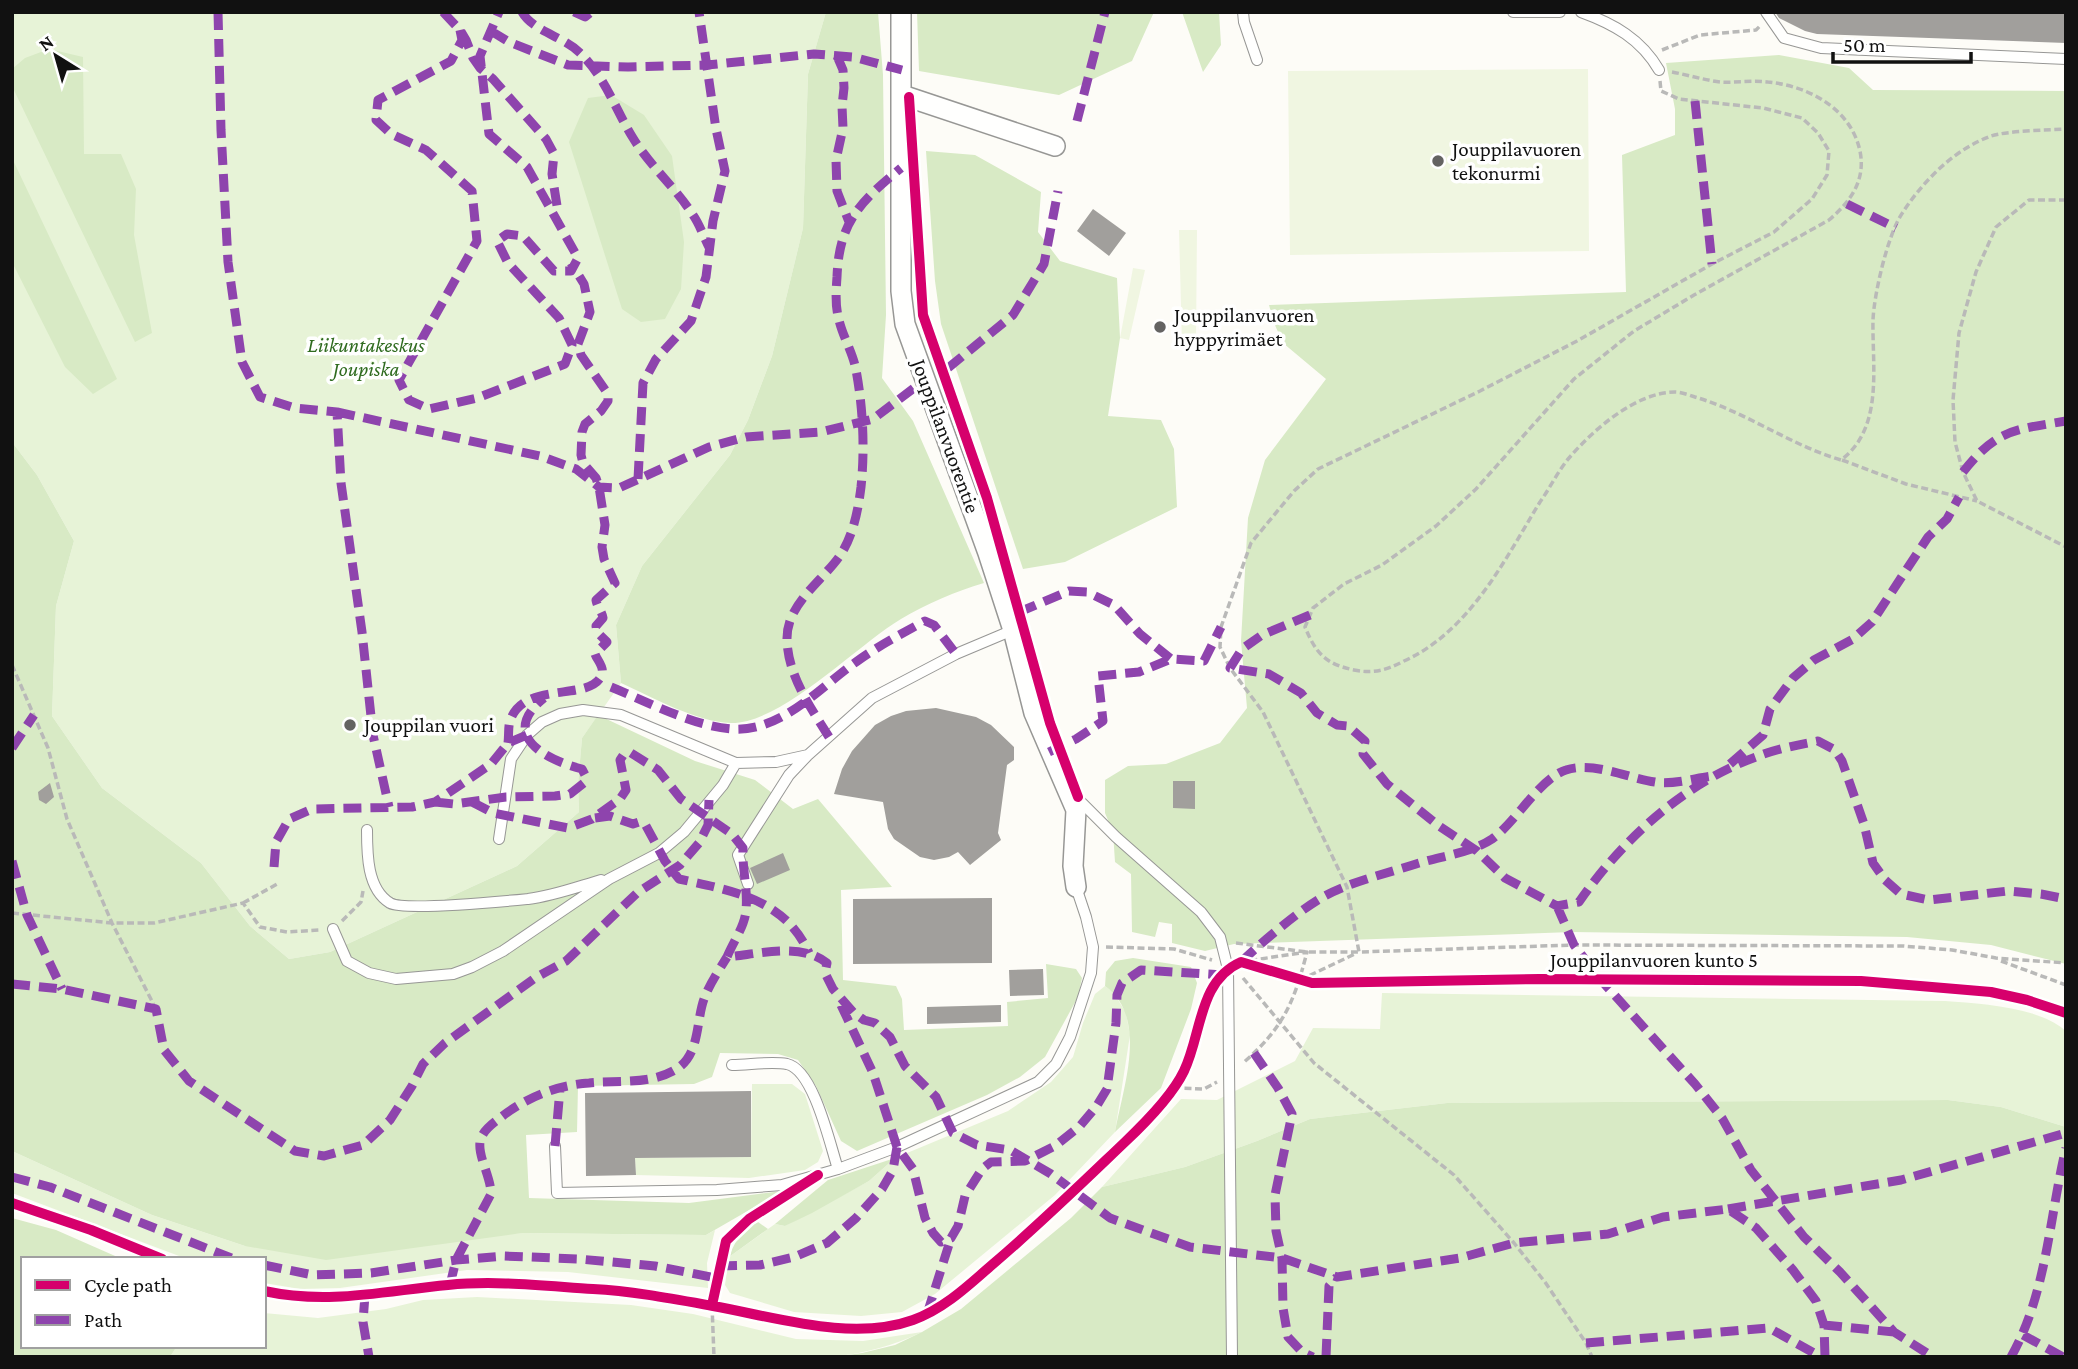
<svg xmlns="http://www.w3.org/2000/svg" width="2078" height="1369" viewBox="0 0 2078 1369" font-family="'Crimson Pro',serif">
  <rect width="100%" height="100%" fill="#fdfcf7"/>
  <!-- green -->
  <path fill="#e7f3d7" d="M12 12H826L808 74 803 228 772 356 748 420 730 455 642 566 616 625 621 683 582 738 578 784 579 812 517 866 330 952 289 959 250 926 201 863 102 788 52 716 56 606 74 541 37 475 12 442Z
    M1105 986 1114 993 1126 1013 1130 1035 1115 1132 1055 1195 935 1294 902 1312 861 1316 794 1312 730 1293 725 1285 729 1257 775 1224 785 1226 869 1181 895 1158 1008 1111 1051 1082 1073 1057 1083 1023 1095 994Z
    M1382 993 1945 1001C1981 1004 2037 1006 2066 1031V1127L2001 1107 1948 1100 1447 1103 1310 1119 1257 1141 1185 1167 1102 1187 1181 1099 1217 1100 1295 1061 1313 1028 1380 1029Z
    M752 1084H792L805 1094 823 1151 818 1162 805 1170 749 1178 636 1175 635 1158 751 1157Z
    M12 1151 152 1215 245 1246 522 1233 706 1235 715 1230 707 1263 708 1288 568 1272 467 1270 340 1288 300 1289 264 1283V1259H187L12 1193Z
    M477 1297 631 1305 693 1314 796 1339 863 1341 922 1332C893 1346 865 1353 833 1357H170L177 1346H264V1313L318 1318 386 1309 423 1300Z"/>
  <!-- forest -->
  <path fill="#d8eac5" d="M826 12H878L883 75 886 315 882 378 913 421 984 583C956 591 926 604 901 619 856 646 781 724 731 723 696 722 652 697 621 683L616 625 642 566 730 455 748 420 772 356 803 228 808 74Z
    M917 12H1154L1132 61 1059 95 919 71Z
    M1182 12H1219L1221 45 1203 72Z
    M49 49 83 57 84 154H121L136 189 134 235 152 333 135 342 12 86V69L25 58Z
    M1779 55 1849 68 1873 90 2066 91V964L1991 945 1907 937 1572 932 1234 944 1205 951 1172 943V924L1159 922 1155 937 1132 932 1131 874 1115 862 1113 832 1105 813V780L1128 766 1166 764 1220 743 1247 708 1241 641 1248 518 1265 460 1326 379 1283 343 1274 323 1269 305 1626 292 1622 155 1675 135V109L1666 63Z
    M611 95 644 115 672 156 684 242 681 289 665 319 641 322 622 309 569 142 588 98Z
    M926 151 975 155 1041 192 1038 232 1060 261 1117 278 1120 338 1108 416 1161 420 1174 449 1177 507 1065 562 1023 569 941 324 935 281Z
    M12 158 117 379 93 394 65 367 12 262Z
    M12 442 37 475 74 541 56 606 52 716 102 788 201 863 250 926 289 959 330 952 517 866 579 812 578 784 582 738 598 715 695 761 755 780 793 809 818 799 892 887 841 890 843 980 896 986 902 999 904 1030 1008 1026 1007 1002 1048 998 1046 964 1076 969 1082 978 1078 997 1045 1057 1020 1077 987 1095 857 1151 841 1141 816 1086 798 1060 778 1054 720 1053 712 1077 694 1084 578 1086 577 1132 526 1135 529 1198 689 1203 782 1191 706 1235 522 1233 326 1260 245 1246 152 1215 12 1151Z
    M1133 958 1191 967 1197 983 1191 1009 1161 1088 1115 1132C1123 1087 1149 1018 1105 986L1106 972 1115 961Z
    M1948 1100 2001 1107 2066 1127V1357H833L862 1353 895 1345 922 1332 961 1309 1071 1218 1102 1187 1185 1167 1257 1141 1310 1119 1447 1103Z
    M895 1158 869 1181 812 1213 785 1226 775 1224 828 1180Z
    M12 1218 56 1230 122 1259H23V1346H177L170 1357H12Z
    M758 1222 768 1229 729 1257C735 1242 741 1229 758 1222Z"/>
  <!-- pitch -->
  <path fill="#f0f6e1" d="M1588 69 1589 251 1290 255 1288 71Z
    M1179 230H1197L1196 342H1182Z
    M1133 268 1145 270 1129 340 1120 338Z"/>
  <!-- building -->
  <path fill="#a19f9c" d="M1775 12H2066V43L1817 34 1805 31 1779 18Z
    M1093 209 1126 233 1109 256 1077 231Z
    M936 708 976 717 991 725 1014 747V760L1007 765 998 833 1001 840 970 865 958 852 949 857 934 860 920 857 894 839 888 829 883 802 834 794 842 769 852 751 875 725 891 716 906 711Z
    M1173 781H1195V809L1173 808Z
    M50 783 54 797 46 804 39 800 38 792Z
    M783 853 790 870 757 884 750 868Z
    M992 898V963L853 964V899Z
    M1043 969 1044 995 1010 996 1009 970Z
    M1001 1005V1022L927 1024V1007Z
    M751 1091V1157L635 1158 636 1175 586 1176 585 1093Z"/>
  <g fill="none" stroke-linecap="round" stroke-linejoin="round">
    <defs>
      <path id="lane" d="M1243 12 1244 22 1257 60
        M1513 12H1560
        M1581 12C1614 24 1641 39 1659 70
        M1766 12 1784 38 1821 48 2066 59
        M1074 795 1116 837 1201 912 1220 937 1228 969 1232 1357
        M367 830C367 854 367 889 390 903 404 911 507 901 528 899 553 896 577 887 601 880
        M499 839 511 759 527 735 542 722 560 714 583 710 621 715 736 763 776 762 808 755 872 698 956 654 1013 630
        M748 884 738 855 789 775 807 756
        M333 929 347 961 369 973 396 979 453 974 472 967 503 951 609 879 659 853 684 832 723 785 736 763
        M732 1065C749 1065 770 1061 787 1064 814 1070 830 1145 838 1169
        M555 1146 557 1193 717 1190 782 1185 838 1169 897 1147 1038 1082 1056 1064 1070 1037 1091 973 1093 947 1086 917 1076 887"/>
      <path id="street" d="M901 12V291L905 324 988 553 1013 630 1034 713 1076 810 1073 866 1076 887
        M902 95 1055 146"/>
    </defs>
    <!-- lane casing -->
    <use href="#lane" stroke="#979795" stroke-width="12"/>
    <!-- street casing -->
    <use href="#street" stroke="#979795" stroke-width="22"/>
    <!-- path -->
    <path stroke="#b9b9b8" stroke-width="3.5" stroke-dasharray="7 3.5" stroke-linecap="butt" d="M1662 50 1700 35 1756 30 1761 25
      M1672 72C1688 75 1704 80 1720 82 1736 83 1752 80 1768 82 1809 86 1851 109 1860 151 1866 181 1850 202 1829 220L1694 295 1634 331 1574 379 1476 489 1436 526 1382 565 1344 584 1313 608 1305 627C1316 654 1326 664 1354 670 1373 674 1387 670 1404 661 1470 631 1504 561 1540 502 1550 488 1558 471 1569 458 1593 430 1636 392 1675 392 1681 392 1689 395 1695 397 1746 412 1790 445 1841 460 1884 428 1872 367 1873 320 1874 294 1888 233 1903 212 1924 180 1955 149 1991 136 2006 131 2047 130 2066 129
      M1660 81 1661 91 1679 99 1763 108 1802 118 1818 133 1829 151 1827 175 1812 199 1774 232 1712 264 1577 341 1480 391 1318 469 1294 491 1251 543 1221 627 1220 647 1230 668 1263 712 1347 887 1359 952 1574 945 1903 946 1952 950 1996 958 2066 963
      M2066 200H2029L1996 227 1976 272 1959 333 1953 400 1955 442 1963 472 1977 501 2066 547
      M1842 460 1906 484 1977 501
      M12 665 48 748 67 819 112 923 156 1009
      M243 903 279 883
      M12 913 112 923H154L243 903 260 927 287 932 320 930
      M342 921 361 902 363 891
      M1236 943 1307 952H1359
      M1106 947 1174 949 1212 960
      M2001 961 2066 985
      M1240 962 1307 952C1294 1003 1283 1028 1243 1063
      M1243 978 1314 1063 1454 1175 1514 1243 1545 1282 1586 1343 1592 1357
      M1300 980 1357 953
      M1174 1088 1204 1089 1217 1082
      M712 1305 714 1357"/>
    <!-- lane -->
    <use href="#lane" stroke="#fffffe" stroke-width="10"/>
    <!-- street -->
    <use href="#street" stroke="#fffffe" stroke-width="19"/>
    <!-- quiet -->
    <path stroke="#8e44ad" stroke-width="9" stroke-dasharray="18 9" stroke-linecap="butt" d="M218 12 221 130 228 262 242 362 260 397 295 408 337 412 341 483 362 632 373 735 389 807
      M443 12 460 30 466 40 473 58 480 68 493 79 546 139 554 154 552 174 558 212
      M522 12C533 31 562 36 579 52 605 76 615 109 633 138 650 166 676 188 693 215 700 225 704 238 710 249
      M574 12 585 17 591 12
      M460 30 462 40 451 61 378 100 376 120 391 134 426 150 472 191 477 241 399 380 409 400 429 409 477 398 565 364 572 345 559 318 508 263 497 241 507 234 523 236 554 271H571L578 258 527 167 489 134 480 56 499 12
      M491 31 509 42 568 65 628 67 707 65 814 54 853 57 902 70
      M837 56 843 70 844 88 842 106 843 128 836 160 837 191 849 222
      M1695 101 1712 264
      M1077 121 1105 12
      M1847 204 1896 228
      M948 368 1013 315 1044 264 1058 191
      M337 412 540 456 576 469 599 487 619 488 709 447 746 437 821 432 873 419 926 379
      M1963 472C1997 429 2013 430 2066 421
      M638 479 643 383 656 359 691 321 706 277 713 221 725 171 716 129 699 12
      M1019 612 1069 591 1087 592 1114 605 1140 634 1171 659
      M1310 615 1262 635 1242 649 1230 668 1269 674 1301 693 1317 713 1337 725 1348 726 1365 741 1363 754 1387 784 1439 826 1477 851 1505 878 1557 906 1579 902C1622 840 1684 783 1756 757 1776 749 1797 745 1818 741L1835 750 1842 761 1864 824 1873 863 1885 880 1901 894 1929 900 2008 891 2041 894 2066 899
      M611 687C648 702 693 726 732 729 781 732 818 689 856 662 878 646 901 634 925 621L934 625 956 654
      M829 737C811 708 788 676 787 640 786 605 820 583 839 557 853 537 858 511 861 487 865 449 863 407 856 370 853 353 843 337 839 320 835 306 836 291 837 277 839 222 860 202 901 168
      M508 743C509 736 508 727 510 721 524 679 593 703 602 674 604 666 597 660 595 654L607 642 597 632 596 626 603 618C602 611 597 607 596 600L615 583 604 559 602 547 605 525 599 487 596 478 583 463 581 455 582 432 585 424 601 411 608 401V394L581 355 578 344 590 312 584 284 571 263
      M12 748 34 715
      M1049 752 1076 739 1103 721 1098 676 1139 672 1171 659 1204 661 1221 627
      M1730 764 1763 735 1770 709 1793 678 1814 660 1853 639 1872 622 1928 537 1947 519 1959 497
      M435 802 454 804 506 797 555 796 570 794 584 783 585 775 582 769C546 760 498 735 544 698
      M472 802 493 813 568 828 592 819 620 799 626 790 620 760 624 754 631 753 658 770 681 799 732 834 743 848C742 869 748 889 746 910 745 926 733 942 727 957 759 954 800 942 827 963L825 973 833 989 853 1012 864 1020 875 1023 890 1037 905 1066 936 1097 953 1133 977 1145 1010 1150 1051 1174 1110 1218 1190 1247 1282 1258 1337 1277 1460 1258 1514 1243 1608 1234 1663 1217 1728 1209 1756 1228 1793 1270 1816 1301 1824 1325 1825 1357
      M595 818 610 816 633 824 639 822 645 824 665 861 679 879C732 891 784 898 809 953
      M12 861 27 915 62 989
      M274 867 276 842 289 819 312 809 412 807 435 802 491 764 508 743 527 735
      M1557 906 1574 945 1600 979 1695 1084 1722 1118 1751 1170 1804 1237 1840 1272 1894 1332 1933 1357
      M1241 962C1262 942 1296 913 1321 898 1349 882 1385 874 1416 864 1441 856 1471 853 1492 839 1516 822 1540 778 1566 770 1593 761 1627 778 1655 782 1673 785 1695 778 1713 776
      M12 984 62 989 156 1009 164 1050 189 1081 295 1151 324 1156 363 1145 390 1120 412 1086 423 1064 445 1043 535 978 566 961 637 893 680 865 699 843 708 825 709 800
      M841 1005 873 1073 897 1147 913 1169 925 1218 933 1233 941 1242 951 1238 958 1226 965 1196 982 1169 991 1162 1025 1161 1055 1146 1080 1126 1096 1107 1107 1089 1116 1023 1117 995 1122 983 1141 970 1223 975
      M1254 1053 1278 1088 1292 1114 1275 1195 1276 1231 1282 1258 1283 1308 1288 1337 1302 1352 1313 1357
      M555 1146 560 1089
      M12 1177 50 1187 234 1259
      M1728 1209 1901 1180 2066 1133
      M264 1265 313 1275 371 1273 456 1260 504 1256 579 1259 655 1266 716 1278
      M719 1266 760 1265 794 1257 827 1243 856 1218 882 1189 893 1170 897 1147
      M450 1285 456 1260 491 1194C491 1177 478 1157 480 1142 482 1131 492 1124 500 1118 525 1098 557 1085 589 1083 618 1080 653 1085 678 1068 700 1053 696 1021 704 999 709 985 719 970 727 957
      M365 1295 363 1322 369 1357
      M927 1314 951 1238
      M1824 1325 1894 1332
      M2023 1335 2063 1357
      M1586 1343 1769 1328 1821 1357
      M1326 1357 1329 1286 1337 1277
      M2011 1357C2047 1293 2049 1218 2066 1148"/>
    <defs>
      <path id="cycleway" d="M909 97 923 315 987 498 1050 723 1078 797
        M12 1203 91 1230 162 1259
        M264 1291C329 1305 384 1291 448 1285 495 1280 546 1286 593 1289 632 1291 674 1299 713 1306 775 1317 852 1342 913 1320 944 1309 969 1285 993 1264 1039 1225 1082 1183 1125 1142 1144 1124 1173 1094 1184 1071 1202 1034 1198 981 1241 962L1312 983 1539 979 1861 981 1991 992 2027 1000 2066 1013
        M712 1305 726 1241 749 1219 818 1175"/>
    </defs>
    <!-- cycleway casing -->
    <use href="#cycleway" stroke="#fff" stroke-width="15"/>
    <!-- cycleway -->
    <use href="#cycleway" stroke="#d6006c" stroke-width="10"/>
  </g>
  <!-- markers -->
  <g fill="#646362" stroke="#fff" stroke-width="2.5">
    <circle cx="1438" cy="161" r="7"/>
    <circle cx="1160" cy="327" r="7"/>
    <circle cx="350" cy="725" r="7"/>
  </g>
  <g text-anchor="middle" stroke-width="7" stroke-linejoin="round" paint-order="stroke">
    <!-- poi labels -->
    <g font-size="21" fill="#111" stroke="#fff" text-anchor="start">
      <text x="1452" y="156">Jouppilavuoren<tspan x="1452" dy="24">tekonurmi</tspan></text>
      <text x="1174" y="322">Jouppilanvuoren<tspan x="1174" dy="24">hyppyrimäet</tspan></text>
      <text x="364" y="732">Jouppilan vuori</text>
    </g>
    <!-- park labels -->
    <g font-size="21" font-style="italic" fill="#2f6b1f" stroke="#fff">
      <text x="366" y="352">Liikuntakeskus<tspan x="366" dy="24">Joupiska</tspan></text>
    </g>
    <!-- street labels -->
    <g font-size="21" fill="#111" stroke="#fff">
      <text transform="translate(946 436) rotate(70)" y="7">Jouppilanvuorentie</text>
      <text x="1654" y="967">Jouppilanvuoren kunto 5</text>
    </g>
  </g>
  <!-- border -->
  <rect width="2078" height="1369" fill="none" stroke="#111111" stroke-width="28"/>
  <!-- legend -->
  <rect x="21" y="1257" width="245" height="91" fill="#ffffff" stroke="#a0a0a0" stroke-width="2"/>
  <rect x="35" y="1280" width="35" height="10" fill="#d6006c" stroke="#a0a0a0" stroke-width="2"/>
  <text x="84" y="1292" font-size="21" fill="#111111">Cycle path</text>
  <rect x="35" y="1315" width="35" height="10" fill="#8e44ad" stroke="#a0a0a0" stroke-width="2"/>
  <text x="84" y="1327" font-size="21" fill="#111111">Path</text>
  <!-- north arrow -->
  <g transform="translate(56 56) rotate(323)" stroke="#ffffff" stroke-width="5" paint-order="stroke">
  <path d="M0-5L12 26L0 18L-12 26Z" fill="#111111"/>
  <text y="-10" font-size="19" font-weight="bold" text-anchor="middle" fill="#111111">N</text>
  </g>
  <!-- scale -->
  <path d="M1833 52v10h138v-10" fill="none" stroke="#111111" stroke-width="3.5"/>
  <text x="1843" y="52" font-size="21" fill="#111111" stroke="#ffffff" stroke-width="5" paint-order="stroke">50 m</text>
</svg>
